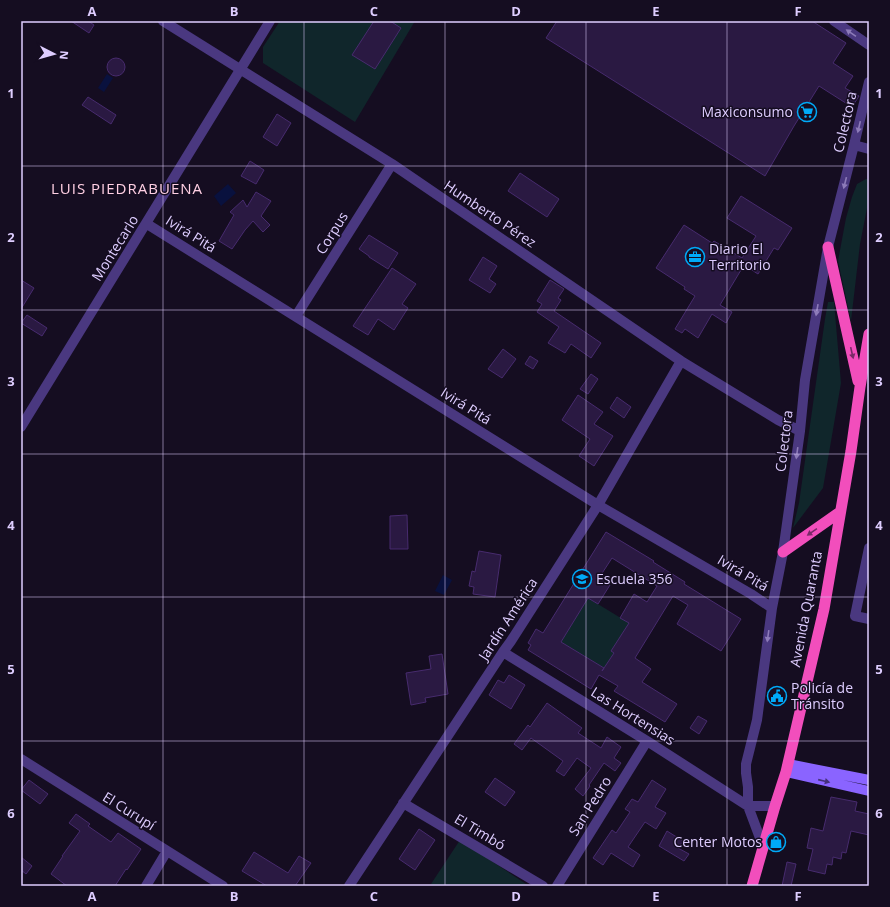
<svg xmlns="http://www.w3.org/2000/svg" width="890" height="907" viewBox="0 0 890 907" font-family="'Open Sans',sans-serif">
  <rect width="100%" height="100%" fill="#150d21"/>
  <!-- green -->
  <path fill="#10262b" d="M280 21H415L355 122 263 63V47Z
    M866 179H869V198L860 244 851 321 838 261 846 218 852 197 857 184Z
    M828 302H834L841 383 823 488 793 528 799 503 825 319Z
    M588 598 629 623 612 651 614 653 604 668 561 642Z
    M460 840 529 886H434L431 884Z"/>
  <!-- water -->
  <path fill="#09113e" d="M107 74 113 78 104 92 98 88Z
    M228 184 236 193 221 206 214 196Z
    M443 575 452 580 444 595 435 591Z"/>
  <!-- building -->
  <path fill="#2a1942" stroke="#472b6e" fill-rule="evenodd" d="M71 21H88L94 25 89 33Z
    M374 21H390L401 28 375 69 352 55Z
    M557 21H812L846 43 833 63 853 76 845 88 859 96 852 107 819 86 794 126 765 176 546 38Z
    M107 67a9 9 0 1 1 18 0a9 9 0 1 1-18 0Z
    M88 97 116 115 111 124 82 105Z
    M277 114 291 123 277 146 263 137Z
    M250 161 264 170 256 184 241 176Z
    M520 173 559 199 547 217 508 191Z
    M256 192 271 201 261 216 270 225 263 232 253 221 245 230 232 249 219 241 234 215 230 212 243 200 247 207Z
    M741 196 792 228 778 250 774 248 758 274 744 265 720 305 732 312 726 323 712 314 698 338 685 329 682 333 675 329 695 296 684 289 685 287 656 268 684 225 712 243 714 241 742 258 756 236 727 218Z
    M369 235 398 253 388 269 369 257V256L359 249Z
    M483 257 497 266 489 279 496 284 490 293 469 280Z
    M392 268 416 284 402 304 408 308 394 330 378 319 368 335 353 326Z
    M21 280 34 288 21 309Z
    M550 280 564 289 558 298 561 300 554 311 601 343 591 358 571 344 565 353 548 343 559 327 537 312 542 304 537 301Z
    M27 315 47 328 42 336 21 323Z
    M503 349 516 359 502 378 488 369Z
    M530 356 538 361 533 369 525 364Z
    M591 374 598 379 588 394 580 389Z
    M578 395 603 412 594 424 613 436 594 466 579 456 590 439 562 420Z
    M617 397 631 407 624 418 610 408Z
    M407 515 408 549H390V516Z
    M606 532 654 561 653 562 685 582 684 584 741 619 721 651 677 624 688 605 673 596 635 658 651 669 642 682 677 704 665 722 614 691 618 686 599 675 591 689 528 650 531 645 528 643 536 629 543 633ZM612 558 657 586 647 602 634 594 620 618 629 623 611 651 614 653 602 671 604 668 561 642 588 598 598 604 610 585 599 578Z
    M479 551 501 555 495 597 473 594 474 587 469 586 472 571 475 572Z
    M442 654 448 694 425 698 426 702 411 705 406 673 431 669 429 656Z
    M509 675 525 685 511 709 489 695 498 680 504 683Z
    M547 703 582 728 578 733 601 748 607 737 621 747 614 758 621 763 615 771 604 763 589 785 590 786 583 796 575 789 591 768 577 758 564 776 556 771 563 761 531 738 522 750 514 744 528 725 530 727Z
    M698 716 707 721 699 734 690 728Z
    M495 778 515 792 505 806 485 792Z
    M29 780 48 794 40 804 21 790Z
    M652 780 666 789 655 807 666 813 656 829 645 822 628 847 640 855 633 867 611 853 603 865 593 858 612 830 616 833 630 812 625 809 632 799 638 802Z
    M831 797 857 802 855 811 869 814V835L851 831 846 853 842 852 841 859 833 857 832 865 827 864 825 874 808 870 813 849 807 848 811 828 823 831Z
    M76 814 90 824 88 826 111 842 118 833 141 849 127 870 126 869 115 886H67L51 874 63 856H62L80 831 69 823Z
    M419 829 435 840 415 870 399 859Z
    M667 831 683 841 678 848 689 854 684 861 659 846Z
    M254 852 288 873 299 856 311 863 295 886H267L242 871Z
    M21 857 32 866 26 874 21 870Z
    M787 862 796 864 791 886H782Z"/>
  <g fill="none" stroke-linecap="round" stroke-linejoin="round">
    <!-- minor -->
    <path stroke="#4a3880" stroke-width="10" d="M163 21 392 164 681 361 778 420 800 431
      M834 21 869 45
      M854 145 869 149
      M147 224 598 505 751 594 772 608
      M296 316 392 164
      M21 427 270 21
      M869 548 855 616 869 619
      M503 652 647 741 748 806H775
      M21 759 223 886
      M403 803 543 886
      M763 846 748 806V787L746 773V764L757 720 772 608 783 552 800 431 805 380 828 247 854 145 869 82
      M146 886 167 851
      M349 886 503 652 511 641 598 505 681 361
      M557 886 647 741"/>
    <!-- secondary -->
    <path stroke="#8a64ff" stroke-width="10" d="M788 764 869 780
      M786 772 869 791"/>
    <!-- trunk -->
    <path stroke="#f24ebc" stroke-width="11" d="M828 247 858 381
      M783 552 840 512
      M752 886 775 806 786 772 824 609 851 451 860 387 869 334"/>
  </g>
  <!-- one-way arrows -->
  <defs><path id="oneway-solid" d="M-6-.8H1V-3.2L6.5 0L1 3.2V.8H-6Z"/></defs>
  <g fill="#8d7bb9">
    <use href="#oneway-solid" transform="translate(851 33) rotate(-146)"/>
    <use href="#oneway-solid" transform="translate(859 127) rotate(103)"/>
    <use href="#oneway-solid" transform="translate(845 183) rotate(104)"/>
    <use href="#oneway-solid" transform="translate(817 310) rotate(100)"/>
    <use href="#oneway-solid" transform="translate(797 453) rotate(98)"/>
    <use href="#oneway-solid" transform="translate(768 636) rotate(98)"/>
  </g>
  <g fill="#782a67">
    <use href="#oneway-solid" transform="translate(852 353) rotate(77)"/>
    <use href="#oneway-solid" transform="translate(812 532) rotate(145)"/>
  </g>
  <use fill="#44307a" href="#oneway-solid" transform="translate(824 781) rotate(13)"/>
  <!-- grid -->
  <path fill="none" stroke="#decdff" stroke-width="1" stroke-opacity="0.55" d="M163 21V886M304 21V886M445 21V886M586 21V886M727 21V886M21 166H869M21 310H869M21 454H869M21 597H869M21 741H869"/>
  <!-- icons -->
  <defs>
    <symbol id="supermarket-ring" viewBox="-11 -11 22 22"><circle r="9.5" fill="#150d21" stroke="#00aaf8" stroke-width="1.5"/><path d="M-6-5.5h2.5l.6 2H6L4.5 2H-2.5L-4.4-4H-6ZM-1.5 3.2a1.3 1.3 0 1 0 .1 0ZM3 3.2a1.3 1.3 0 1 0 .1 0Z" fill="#00aaf8"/></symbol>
    <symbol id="office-ring" viewBox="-11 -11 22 22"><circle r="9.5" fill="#150d21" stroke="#00aaf8" stroke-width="1.5"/><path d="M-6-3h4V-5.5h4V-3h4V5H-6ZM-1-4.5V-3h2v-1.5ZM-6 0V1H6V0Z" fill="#00aaf8"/></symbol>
    <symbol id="school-ring" viewBox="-11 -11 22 22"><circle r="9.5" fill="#150d21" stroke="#00aaf8" stroke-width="1.5"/><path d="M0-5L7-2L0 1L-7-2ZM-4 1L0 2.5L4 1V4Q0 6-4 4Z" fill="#00aaf8"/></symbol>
    <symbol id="civic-ring" viewBox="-11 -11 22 22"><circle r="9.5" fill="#150d21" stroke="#00aaf8" stroke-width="1.5"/><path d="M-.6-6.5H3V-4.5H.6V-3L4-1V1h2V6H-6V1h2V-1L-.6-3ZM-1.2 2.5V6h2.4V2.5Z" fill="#00aaf8"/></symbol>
    <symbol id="shop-ring" viewBox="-11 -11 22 22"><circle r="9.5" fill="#150d21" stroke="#00aaf8" stroke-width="1.5"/><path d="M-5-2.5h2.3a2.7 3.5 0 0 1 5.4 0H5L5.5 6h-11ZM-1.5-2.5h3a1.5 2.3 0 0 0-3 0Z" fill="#00aaf8"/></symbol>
  </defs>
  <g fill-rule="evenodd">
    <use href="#supermarket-ring" x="796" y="101" width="22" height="22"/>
    <use href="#office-ring" x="684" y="246" width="22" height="22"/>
    <use href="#school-ring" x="571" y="568" width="22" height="22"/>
    <use href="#civic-ring" x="766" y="685" width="22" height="22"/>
    <use href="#shop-ring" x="765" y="831" width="22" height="22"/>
  </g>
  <g text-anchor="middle" stroke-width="3" stroke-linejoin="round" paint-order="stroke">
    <!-- poi labels -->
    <g font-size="14" fill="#decdff" stroke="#150d21" text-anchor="start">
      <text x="793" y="117" text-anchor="end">Maxiconsumo</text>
      <text x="709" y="254">Diario El<tspan x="709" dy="16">Territorio</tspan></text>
      <text x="596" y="584">Escuela 356</text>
      <text x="791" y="693">Policía de<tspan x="791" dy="16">Tránsito</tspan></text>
      <text x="762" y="847" text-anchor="end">Center Motos</text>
    </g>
    <!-- street labels -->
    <g font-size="14" fill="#decdff" stroke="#150d21">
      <text transform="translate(845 122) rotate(-77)" y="5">Colectora</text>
      <text transform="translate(490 214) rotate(34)" y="5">Humberto Pérez</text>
      <text transform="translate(332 233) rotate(-58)" y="5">Corpus</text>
      <text transform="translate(191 234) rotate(32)" y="5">Ivirá Pitá</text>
      <text transform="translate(115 248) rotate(-58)" y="5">Montecarlo</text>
      <text transform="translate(466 406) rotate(32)" y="5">Ivirá Pitá</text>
      <text transform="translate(784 441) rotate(-83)" y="5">Colectora</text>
      <text transform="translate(743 573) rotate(31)" y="5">Ivirá Pitá</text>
      <text transform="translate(806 609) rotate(-79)" y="5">Avenida Quaranta</text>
      <text transform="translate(508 619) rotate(-57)" y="5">Jardín América</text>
      <text transform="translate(633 716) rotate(32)" y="5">Las Hortensias</text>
      <text transform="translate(590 806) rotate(-58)" y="5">San Pedro</text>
      <text transform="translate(129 811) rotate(32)" y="5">El Curupí</text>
      <text transform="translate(480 832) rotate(31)" y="5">El Timbó</text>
    </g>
    <!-- neighbourhood labels -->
    <g font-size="15" letter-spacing="1" fill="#ffcfe3" stroke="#150d21">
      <text x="127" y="194">LUIS PIEDRABUENA</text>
    </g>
  </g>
  <!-- border -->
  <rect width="890" height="907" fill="none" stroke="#150d21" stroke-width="44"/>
  <!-- north arrow -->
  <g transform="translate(54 54) rotate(96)" stroke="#150d21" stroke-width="3" paint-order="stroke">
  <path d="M0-3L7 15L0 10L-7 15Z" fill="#decdff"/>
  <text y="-6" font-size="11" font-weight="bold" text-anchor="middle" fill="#decdff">N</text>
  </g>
  <rect x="22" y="22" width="846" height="863" fill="none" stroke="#decdff" stroke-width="1.5"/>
  <g font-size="13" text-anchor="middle" font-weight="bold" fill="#decdff">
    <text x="92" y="16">A</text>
    <text x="234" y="16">B</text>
    <text x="374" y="16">C</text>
    <text x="516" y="16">D</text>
    <text x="656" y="16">E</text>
    <text x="798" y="16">F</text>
    <text x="11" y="98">1</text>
    <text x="879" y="98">1</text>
    <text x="11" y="242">2</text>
    <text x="879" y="242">2</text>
    <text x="11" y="386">3</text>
    <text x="879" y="386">3</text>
    <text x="11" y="530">4</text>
    <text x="879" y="530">4</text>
    <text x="11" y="674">5</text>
    <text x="879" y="674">5</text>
    <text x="11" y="818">6</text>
    <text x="879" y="818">6</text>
    <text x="92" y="901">A</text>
    <text x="234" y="901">B</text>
    <text x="374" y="901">C</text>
    <text x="516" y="901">D</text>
    <text x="656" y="901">E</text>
    <text x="798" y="901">F</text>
  </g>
</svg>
